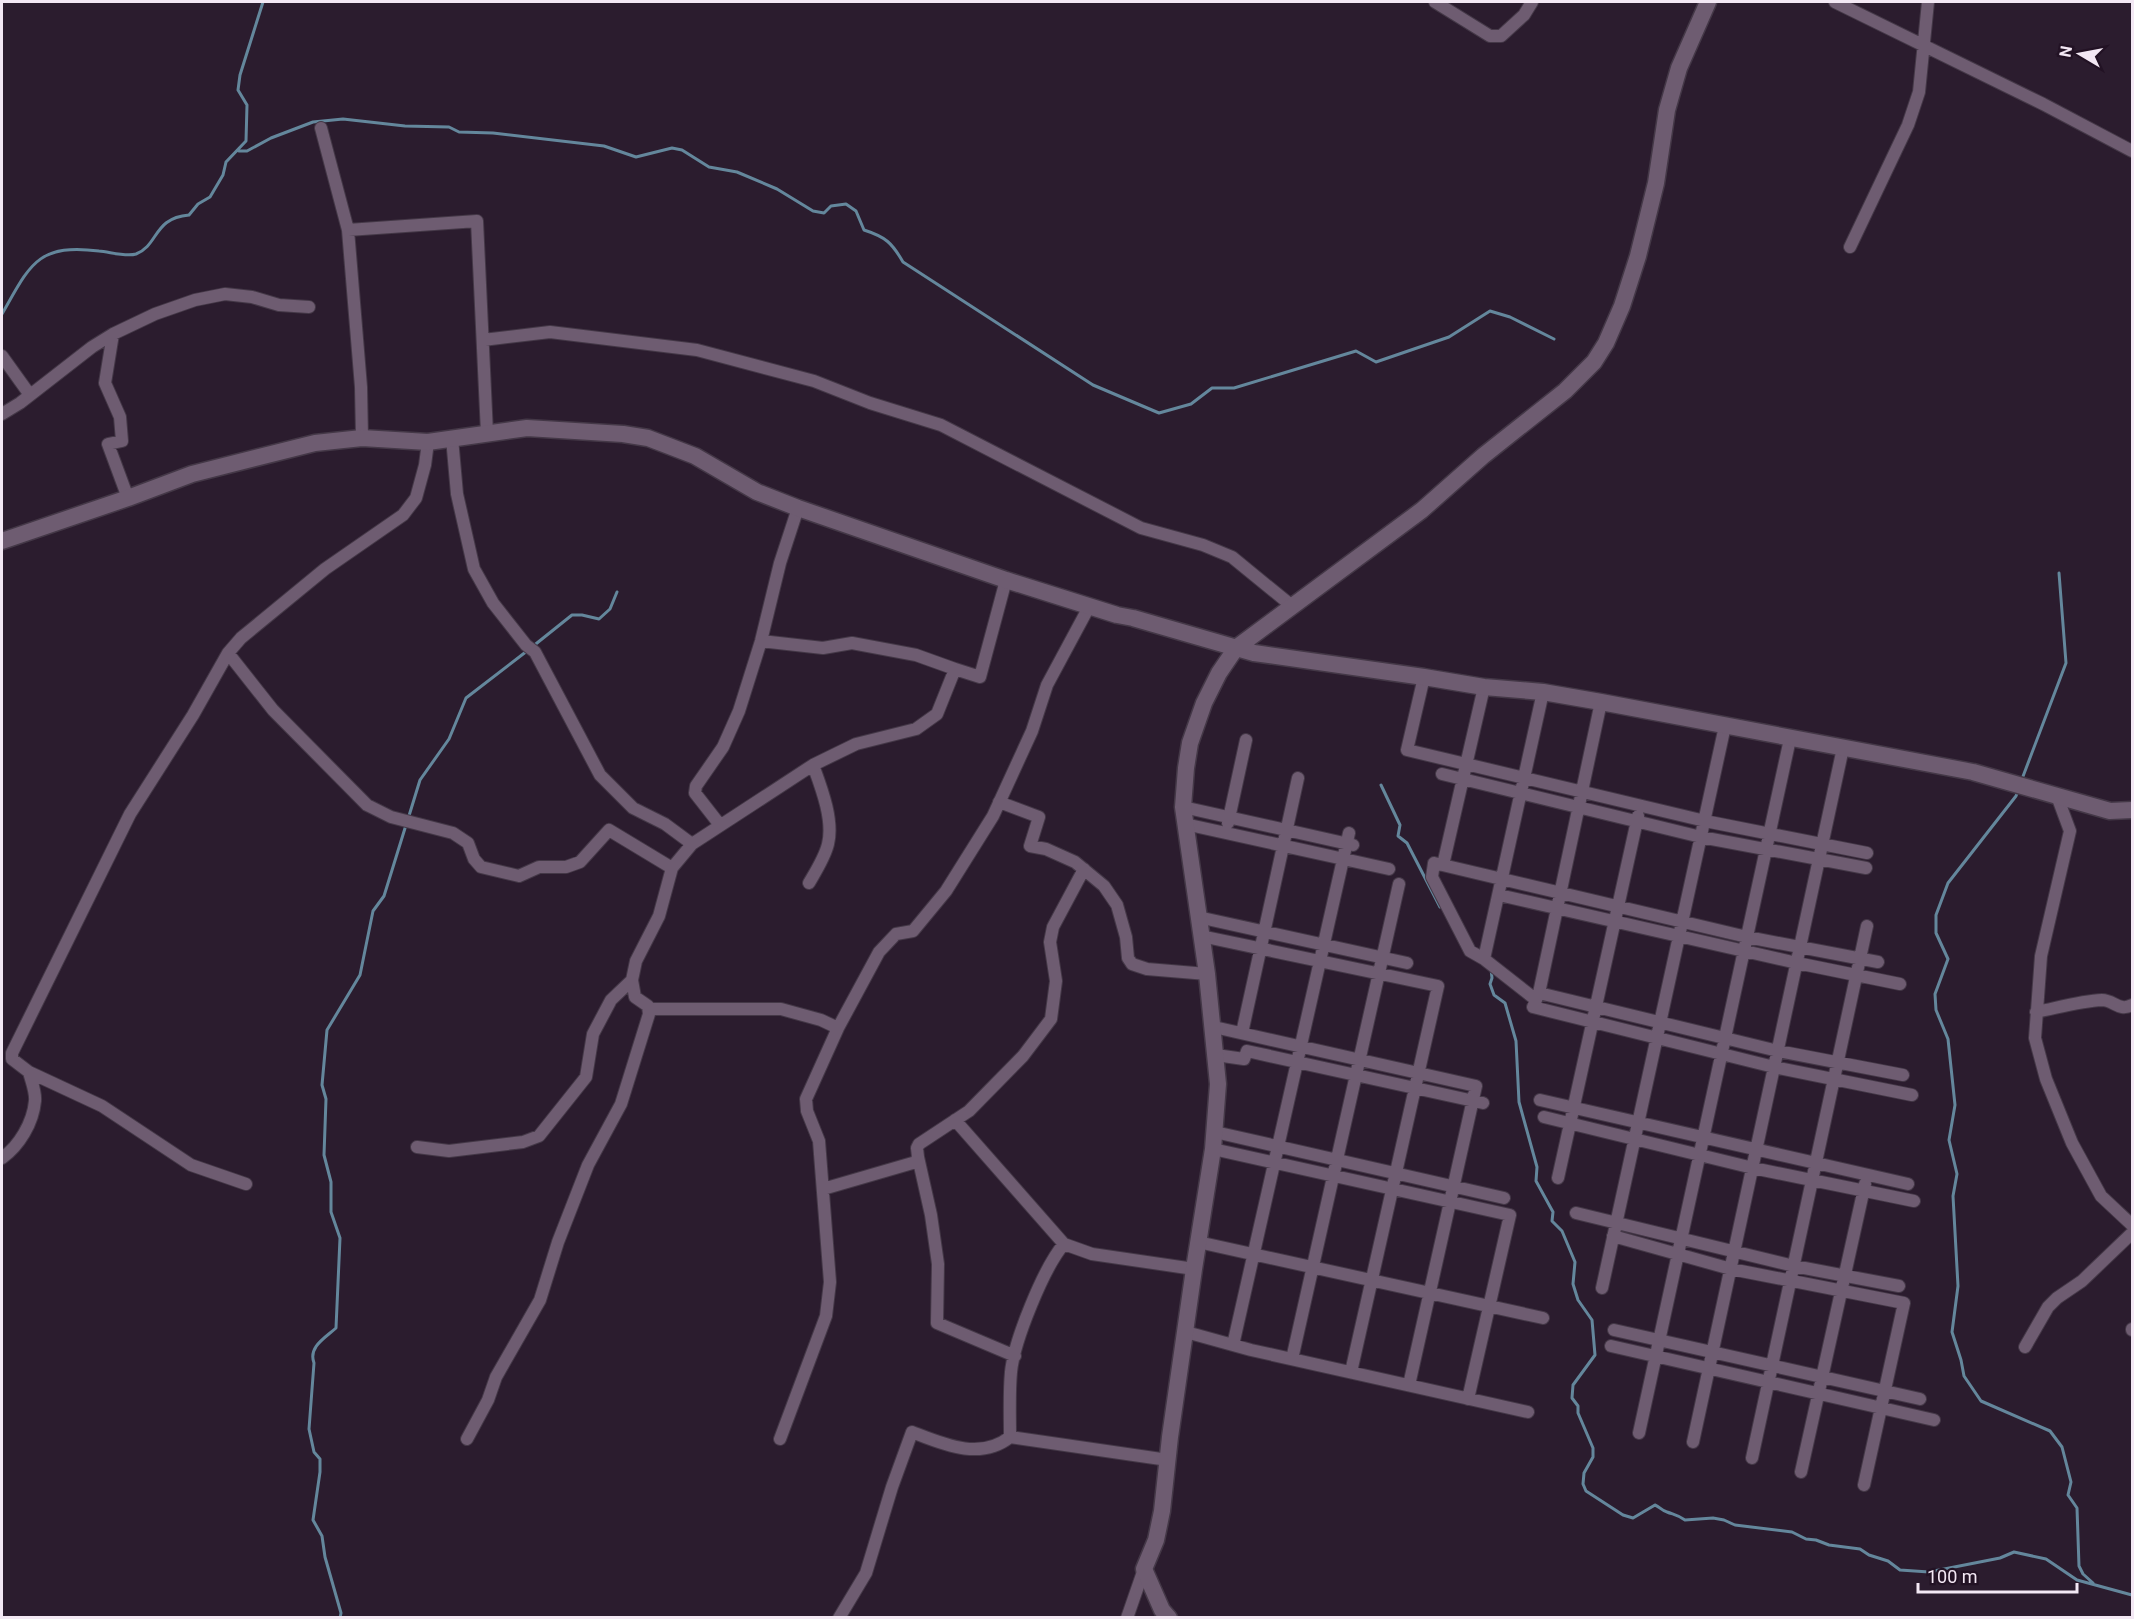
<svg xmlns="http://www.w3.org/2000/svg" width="2134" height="1619" viewBox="0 0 2134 1619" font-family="Roboto,sans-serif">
  <rect width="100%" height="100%" fill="#2b1c2e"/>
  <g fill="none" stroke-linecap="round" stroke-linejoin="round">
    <!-- stream -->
    <path stroke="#64879c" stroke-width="3" d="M239 151H247L271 138 313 122 343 119 405 126 449 127 459 132 493 133 604 146 636 157 672 148 682 150 709 167 737 172 777 189 813 211 824 213 831 206 846 204 856 211 864 230C886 237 892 243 903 262L1093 385 1159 413 1191 404 1212 388H1234L1356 351 1376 362 1449 337 1490 311 1510 317 1554 339
      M2 314C30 265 37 243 99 251 110 252 126 257 136 254 159 245 153 218 189 215L198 204 210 197 223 175 226 162 246 141 247 105 238 90 240 75 263 2
      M532 647 572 615H582L599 619 610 609 617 592
      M2022 779 2066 663 2059 573
      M1381 785 1400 825 1398 836 1407 843 1440 907
      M2018 791 2016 796 1948 883 1936 915V933L1948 959 1935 994 1936 1010 1948 1039 1955 1105 1949 1140 1957 1174 1953 1196 1958 1286 1952 1332 1961 1360 1964 1376 1981 1401 2050 1431 2062 1447 2071 1482 2068 1495 2077 1508 2079 1566 2083 1574 2093 1583
      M408 819 420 780 449 739 466 698 527 651
      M1491 969 1492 978 1490 984 1494 995 1505 1003 1516 1041 1519 1102 1537 1167 1536 1181 1553 1212 1552 1221 1562 1231 1575 1262 1573 1284 1578 1300 1592 1320 1595 1355 1573 1385 1572 1398 1578 1406V1413L1593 1448V1457L1584 1473 1583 1484 1586 1491 1623 1515 1633 1518 1655 1505C1660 1507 1662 1511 1667 1512 1675 1515 1678 1515 1685 1520L1713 1518 1724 1520 1735 1525 1792 1532 1806 1539 1816 1540 1829 1545 1860 1549 1869 1555 1888 1561 1900 1570 1929 1572 2000 1558 2014 1552 2046 1559 2077 1580 2132 1595
      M340 1618 341 1613 325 1557 322 1536 313 1520 320 1472V1459L314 1452 309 1429 314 1363C308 1347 325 1338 336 1328L340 1238 331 1212V1182L324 1155 326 1099 322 1085 327 1030 360 975 373 911 384 896 406 825"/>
    <defs>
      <path id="street" d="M1435 2 1490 36H1501L1524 15 1532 2
        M1835 2 2043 104 2132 151
        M321 128 348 230 361 387 362 438
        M348 230 477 221 487 433
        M1850 247 1908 125 1919 92 1928 2
        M113 334 105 383 120 417 122 441 108 444 128 498
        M483 340 550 332 697 350 814 381 870 403 941 425 1141 528 1203 545 1232 557 1292 606
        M2 356 30 395
        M2 414 20 403 92 347 113 334 155 314 195 300 225 294 252 297 279 305 309 307
        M452 438 457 494 474 569 493 603 526 645 535 652 600 775 633 808 665 824 692 844
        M761 641 823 648 852 643 916 655 955 669
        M228 653 273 710 367 805 391 817 453 833 468 843 474 859 481 867 519 876 539 867H566L580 862 609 830 672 868
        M1424 677 1407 750 1705 821 1867 853
        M1601 702 1539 993 1533 1007 1774 1067 1912 1095
        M1442 774 1701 837 1866 868
        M2057 796 2070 831 2041 956 2035 1038 2046 1079 2072 1143 2101 1196 2132 1225
        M999 802 1039 817 1030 846 1046 849 1075 862 1104 886 1117 905 1126 937 1128 958 1132 964 1147 969 1207 974
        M1183 807 1353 845
        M1228 823 1246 740
        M1185 824 1389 869
        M720 825 695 793 696 786 723 747 739 711 761 641 780 563 798 508
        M1443 865 1484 687
        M809 883C816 871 825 857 828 844 834 820 821 787 813 765
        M1499 895 1797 963 1900 984
        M1198 917 1407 963
        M1201 936 1438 986 1351 1372
        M1484 959 1543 692
        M1539 993 1778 1051 1903 1075
        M1535 999 1484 959 1470 951 1432 877 1434 863 1747 937 1878 962
        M649 1009H781L821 1020 838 1028
        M2036 1012C2057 1008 2080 1001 2102 1000 2114 1000 2119 1012 2132 1005
        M1214 1027 1476 1086 1409 1385
        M1242 1033 1298 778
        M1216 1055 1244 1059 1247 1051 1483 1103
        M29 1072 102 1106 191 1165 246 1184
        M1540 1100 1908 1184
        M1544 1117 1753 1168 1914 1201
        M955 1120 1064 1244 1092 1254 1194 1269
        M1215 1132 1504 1198
        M417 1147 449 1151 523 1142 539 1136 586 1077 593 1034 611 1000 632 980
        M1213 1149 1510 1215 1468 1399
        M918 1157 931 1215 938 1264 937 1323 1015 1356
        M2 1158C19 1146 33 1123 35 1101 36 1092 31 1080 29 1072L12 1059V1053L130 814 193 715 228 653 241 638 325 569 403 515 416 498 425 465 428 442
        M1558 1178 1638 816
        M823 1189 916 1162 918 1157 917 1148 919 1144 969 1111 1023 1056 1051 1019 1056 981 1050 942 1053 927 1084 869
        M1576 1213 1794 1266 1899 1286
        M1613 1236 1731 1269 1904 1303 1864 1485
        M1198 1242 1543 1318
        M1602 1288 1725 726
        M1614 1330 1920 1399
        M2132 1330V1329
        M1186 1332 1251 1350 1528 1412
        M1233 1345 1349 833
        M1611 1346 1934 1420
        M2025 1347 2048 1307 2057 1298 2082 1281 2132 1233
        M1292 1359 1399 884
        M1639 1433 1790 739
        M1010 1437C1010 1416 1009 1393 1011 1372 1014 1341 1044 1267 1064 1244
        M467 1439 488 1400 496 1377 540 1300 558 1242 588 1165 621 1104 649 1014 648 1006 635 997 632 980 636 961 659 916 672 868 692 844 813 765 856 744 916 729 937 714 955 669 980 677 1006 580
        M780 1439 826 1316 830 1282 819 1141 807 1111 806 1099 838 1028 879 952 896 934 913 931 946 891 993 816 1032 731 1047 685 1090 605
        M1693 1442 1843 748
        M1752 1458 1867 926
        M1801 1472 1865 1184
        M839 1618 866 1573 892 1487 912 1432C943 1444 980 1461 1010 1437L1168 1460
        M1127 1618 1144 1569"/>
      <path id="secondary" d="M2 541 128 498 192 474 315 443 362 438 428 442 527 428 623 434 648 438 695 456 757 492 798 508 1006 580 1117 615 1133 618 1254 653 1424 677 1484 687 1543 692 1601 702 1973 772 2110 811 2132 810
        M1169 1618 1162 1610 1144 1569 1156 1540 1162 1511 1170 1437 1194 1269 1213 1149 1218 1084 1207 974 1183 807 1186 768 1190 743 1204 703 1219 673 1236 648 1422 510 1483 456 1565 391 1594 362 1606 343 1622 306 1638 256 1656 183 1667 110 1679 68 1708 2"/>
    </defs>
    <!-- street casing -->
    <use href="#street" stroke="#443847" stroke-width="14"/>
    <!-- secondary casing -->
    <use href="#secondary" stroke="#443847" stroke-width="19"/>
    <!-- street -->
    <use href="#street" stroke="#6e5c71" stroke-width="12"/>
    <!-- secondary -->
    <use href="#secondary" stroke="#6e5c71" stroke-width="16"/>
  </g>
  <!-- border -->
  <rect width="2134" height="1619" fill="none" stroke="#f3e8f4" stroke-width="6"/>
  <!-- north arrow -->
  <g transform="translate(2080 54) rotate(280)" stroke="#221224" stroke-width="4.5" paint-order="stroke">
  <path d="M0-4.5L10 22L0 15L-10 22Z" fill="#f3e8f4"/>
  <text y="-9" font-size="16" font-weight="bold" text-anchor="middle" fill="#f3e8f4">N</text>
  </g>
  <!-- scale -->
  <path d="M1918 1583v9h159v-9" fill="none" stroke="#f3e8f4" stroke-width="3"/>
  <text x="1927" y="1583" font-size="18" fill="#f3e8f4" stroke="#221224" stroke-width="4.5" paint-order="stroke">100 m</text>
</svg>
